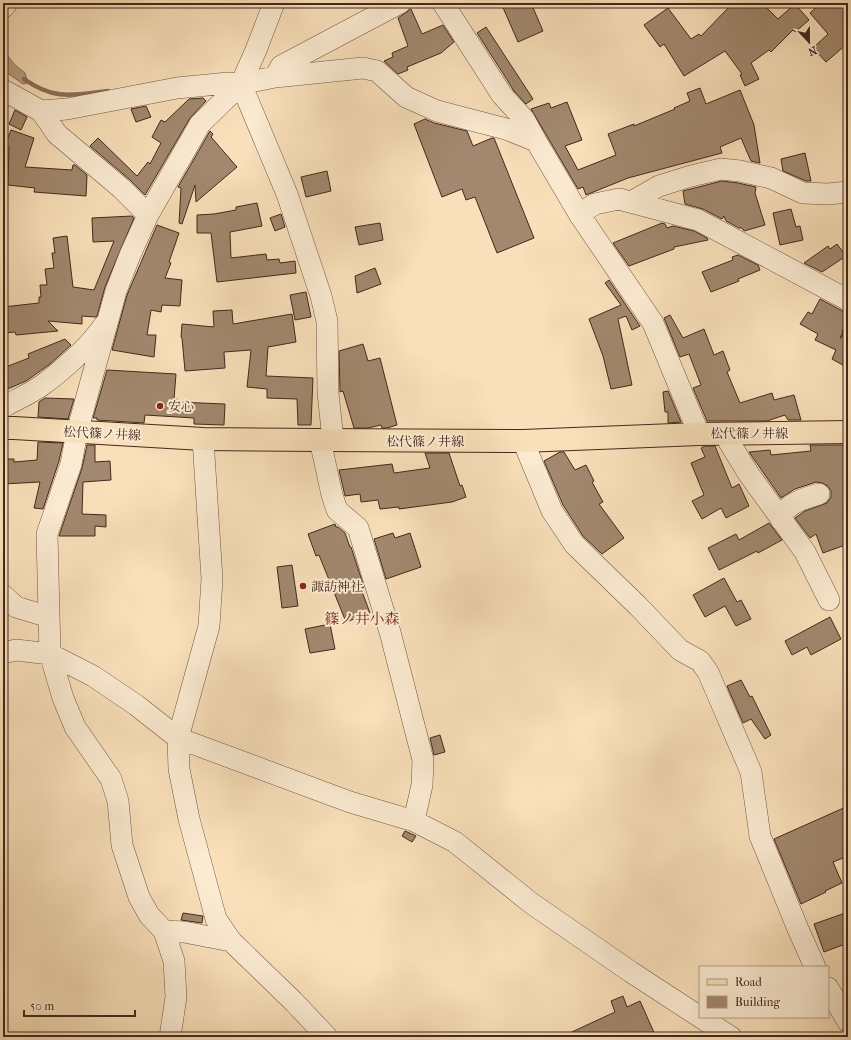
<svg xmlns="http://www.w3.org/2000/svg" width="851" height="1040" viewBox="0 0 851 1040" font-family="'IM FELL French Canon','Noto Serif JP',serif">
  <rect width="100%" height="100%" fill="#f9e0ba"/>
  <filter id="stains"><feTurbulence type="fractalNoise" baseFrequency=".005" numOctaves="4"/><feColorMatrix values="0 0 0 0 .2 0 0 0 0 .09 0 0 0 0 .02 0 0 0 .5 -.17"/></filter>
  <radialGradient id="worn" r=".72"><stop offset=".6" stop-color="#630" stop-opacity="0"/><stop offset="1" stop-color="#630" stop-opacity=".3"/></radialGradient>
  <!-- water -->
  <path fill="#bba184" stroke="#8b715a" d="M3 46 6 54 15 65 25 73 28 83 23 84 3 70Z"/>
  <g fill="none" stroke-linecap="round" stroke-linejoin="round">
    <!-- stream -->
    <path stroke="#8b715a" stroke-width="4.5" d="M24 79C55 101 73 95 108 91"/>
  </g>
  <!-- building -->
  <path fill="#a2886e" stroke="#44281c" d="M501 3H531L543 31 518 42Z
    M733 3H762L778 19 795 4 809 20 795 32 793 30 771 52 769 50 751 63 759 79 745 86 740 75 742 74 725 51 684 76 664 44 660 47 644 25 668 8 691 39 699 34 701 36Z
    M821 3H848V43L826 62 813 48 828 34 810 13Z
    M411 9 422 34 443 25 454 42 441 53 407 67 408 70 398 74 384 61 393 57 392 53 408 46 398 18Z
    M486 27 533 99 526 104 514 91 506 78 477 33Z
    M700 88 706 104 740 90 754 125 760 163 751 161 741 138 720 147 722 153 628 178 586 195 583 187 578 189 531 109 549 103 551 108 567 102 582 140 565 146 578 170 616 155 608 134 634 124V126L675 109 674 108 690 101 687 93Z
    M203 98 206 101 190 118 145 195 129 179 90 146 98 138 137 176 148 162 150 164 161 143 152 137 161 120 165 122 189 99Z
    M146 106 151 117 136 122 131 109Z
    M15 110 27 117 21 130 9 124Z
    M425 119 434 123 467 131 473 146 492 138H494L534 238 497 253 475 197 466 200 462 189 442 197 414 124Z
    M11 130 34 138 25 167 72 170 73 165H75L87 175 86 196 34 192 35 188 8 185 9 147 5 145Z
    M210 131 213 134 211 137 237 167 196 202 195 185 182 224 179 223 181 188 178 187Z
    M805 153 811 181H806L783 171 781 159Z
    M327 171 331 191 306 197 301 177Z
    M722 181 738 183 756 187 755 193 765 225 744 231 742 228H739L726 221 724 216 722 219 703 209 685 204 683 191Z
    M257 203 262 226 230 232 231 258 266 254 267 260 279 259 280 263 295 261 296 273 217 282 211 233H197V215L214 214 236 210V207Z
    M791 209 796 227 800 226 803 240 780 245 773 213Z
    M281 214 285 227 275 231 270 218Z
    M132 216 134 218 105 287 97 316 95 317 82 316V324L48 321 58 331 16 335 15 332 4 333 3 307 39 303V297H41L40 285H47L45 269 54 268 52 253H55L53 238 67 236 73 287 94 290 114 241 93 242 92 218Z
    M380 223 383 240 359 245 355 227Z
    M662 223 665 224 667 228 673 226 694 231 707 238 708 240 674 247V249L629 266 613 243Z
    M157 225 179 233 169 262 171 263 165 278 182 280 180 306 162 305 161 312 151 310 147 335H156L154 357 112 350 127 295Z
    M837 244 846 256 822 272 804 263 828 246 830 249Z
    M738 255 758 265 760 270 738 279 739 281 711 292 702 272 733 260 732 257Z
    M375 268 381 284 357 293 355 276Z
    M609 280 640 326 632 330 626 316 618 319 632 385 611 389 603 356 589 319 621 305 605 283Z
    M306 292 311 317 295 320 290 295Z
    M820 299 848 314V322L842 331 843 332 840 338H841L848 322V368L832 359 836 350 815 340 818 334 800 324 808 312 812 314Z
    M232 310 233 324 292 314 296 342 268 347 266 376 313 378 311 425H298L297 399 267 398V389L247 387 251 350 224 352 225 368 185 371 182 338 181 337 182 324 214 327 213 311Z
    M670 315 683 338 704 329 714 355 723 351 730 370 727 372 740 403 772 393 774 400 794 395 801 420H788L785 415 767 421H707L693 388 701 385 689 354 680 357 664 318Z
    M65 339 71 345 50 364 26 381 3 391V368L29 358 28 354Z
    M363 344 368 361 380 358 397 425 387 428H382L381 425 368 428H354L343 391 340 392 339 351Z
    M107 370 176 374 174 399H177V402L225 404 224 425 194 424V418L145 415 144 423 97 420V418H93Z
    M668 391 681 422 668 423V412H665L663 392Z
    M45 398 74 399 68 419 38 417 39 402Z
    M38 442 63 443 59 461 43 509 34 508 40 482 3 484V459H14V462L37 460Z
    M87 445H95V462L110 461 111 480 83 482 82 514 106 515V527L95 526V536H59L82 468Z
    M810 445H848V483L843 517H848V544L823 553 816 534 810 538 795 518 805 511 827 503 831 497V491L828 486 822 483 816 482 795 489 781 498 749 452 770 450 771 455 811 451Z
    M705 446H715L732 488 739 484 749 506 726 518 721 508 702 519 692 501 704 495 691 463 705 457 701 448Z
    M560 452H564L575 470 586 465 594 481 592 482 603 502 599 504 624 538 602 554 583 536 563 505 544 461Z
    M425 453H449L460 486 462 485 466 497 452 502 399 509V507L380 509 378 500 361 502 360 494 345 496 339 470 392 464 394 473 430 468Z
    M769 523 782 540 758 553 757 551 719 570 708 548 736 534 739 540Z
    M335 524 336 527H338L345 533 350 547H351L364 587 361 589 370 613 346 622 319 555 316 556 308 534Z
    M393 533 395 538 410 533 421 567 386 579 374 539Z
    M292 565 298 606 282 608 277 567Z
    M724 578 737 602 741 600 751 619 736 626 725 606 705 617 693 595Z
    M830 617 841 639 811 655 807 647 792 655 785 641Z
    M330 624 335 649 310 653 305 629Z
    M741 680 750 697 752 696 771 735 765 739 751 719 743 723 727 686Z
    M440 735 445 752 434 755 430 738Z
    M848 806V856L833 862 842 883 825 891 826 892 801 904 774 839Z
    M405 831 416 836 412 842 402 836Z
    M848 912V943L824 952 814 924Z
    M183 913 203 916 202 923 181 920Z
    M623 996 627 1007 640 1001 656 1037H561L615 1012 611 1001Z"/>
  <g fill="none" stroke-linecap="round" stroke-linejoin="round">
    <defs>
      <path id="minor" d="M443 3 502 95 524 119 536 141
        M3 8 7 3
        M275 77 281 66 400 3
        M241 84 287 194 321 296 327 321 328 393 333 440
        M3 90 41 111 57 134 121 188 148 215
        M41 111 67 109 177 88 228 83 241 84 275 77 363 68 377 71 406 97 437 111 506 129 536 141 579 214 653 323 699 434
        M631 202 659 186 691 176 721 169 740 171 771 178 803 193 828 194 848 192
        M579 214 595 204 619 199 698 220 848 300
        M3 407C16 400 29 394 41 386 62 371 90 346 104 325
        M728 434 729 442 748 473 805 552 829 600
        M203 439 212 579 209 626 178 738 179 769 189 819 216 919 231 941 293 1001 327 1037
        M320 440 332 495 337 510 358 528 390 632 423 760 422 785 414 821
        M523 441 552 511 574 544 638 606 680 650 700 661 708 672 751 772 760 836 798 929 815 967
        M781 520C782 518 783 513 785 511 792 502 808 497 819 494
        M3 595 16 607 49 617
        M3 653 16 650 50 654 93 676 136 705 178 738 350 802 414 821 455 842 531 903 631 972 700 1017
        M164 931 174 961 176 997 170 1037
        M231 941 184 932 164 931 149 915 139 897 122 845 118 801 111 779 75 727 63 698 50 654 47 534 71 464 77 432 116 291 130 255 148 215 200 124 241 84 256 50 274 3
        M828 988 848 1022
        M700 1017 731 1037"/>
      <path id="major" d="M3 428H14L203 439 320 440 523 441 699 434 848 432"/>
    </defs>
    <!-- minor casing -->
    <use href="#minor" stroke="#715644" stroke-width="22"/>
    <!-- major casing -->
    <use href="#major" stroke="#44281c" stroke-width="24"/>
    <!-- minor -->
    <use href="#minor" stroke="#fbebd2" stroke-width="21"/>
    <!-- major -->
    <use href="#major" stroke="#f9e0ba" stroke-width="22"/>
  </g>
  <!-- markers -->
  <g fill="#8f2418" stroke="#fbebd2" stroke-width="1.5">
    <circle cx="160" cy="406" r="4"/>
    <circle cx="303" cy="586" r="4"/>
  </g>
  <g text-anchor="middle" stroke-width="4" stroke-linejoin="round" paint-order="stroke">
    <!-- poi labels -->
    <g font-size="13" fill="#44281c" stroke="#fbebd2" text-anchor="start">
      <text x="168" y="411">安心</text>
      <text x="311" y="591">諏訪神社</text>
    </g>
    <!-- street labels -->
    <g font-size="13" fill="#44281c" stroke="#fbebd2">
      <text transform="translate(102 433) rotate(3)" y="5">松代篠ノ井線</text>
      <text x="749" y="438">松代篠ノ井線</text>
      <text x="425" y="446">松代篠ノ井線</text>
    </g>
    <!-- quarter labels -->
    <g font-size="15" fill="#7a1f14" stroke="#fbebd2">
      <text x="362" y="624">篠ノ井小森</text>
    </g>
  </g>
  <!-- margin -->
  <rect width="851" height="1040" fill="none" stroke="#f9e0ba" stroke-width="16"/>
  <rect x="4" y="4" width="843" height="1032" fill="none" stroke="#44281c" stroke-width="2"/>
  <rect x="8" y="8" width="835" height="1024" fill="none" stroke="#44281c"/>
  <!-- legend -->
  <rect x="699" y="966" width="130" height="52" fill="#fbebd2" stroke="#b29d89"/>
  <rect x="707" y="979" width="20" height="6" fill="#f9e0ba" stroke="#b29d89"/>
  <text x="735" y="986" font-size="12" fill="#44281c">Road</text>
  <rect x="707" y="996" width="20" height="12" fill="#a2886e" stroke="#b29d89"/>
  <text x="735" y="1006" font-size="12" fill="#44281c">Building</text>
  <!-- north arrow -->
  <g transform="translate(809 42) rotate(158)" stroke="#fbebd2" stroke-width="3" paint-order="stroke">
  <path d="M0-3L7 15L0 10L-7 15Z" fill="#44281c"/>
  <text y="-6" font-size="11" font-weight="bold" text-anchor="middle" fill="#44281c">N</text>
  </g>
  <!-- scale -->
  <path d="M24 1010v6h111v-6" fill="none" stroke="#44281c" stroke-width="2"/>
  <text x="30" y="1010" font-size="12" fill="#44281c" stroke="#fbebd2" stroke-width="3" paint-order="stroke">50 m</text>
  <rect width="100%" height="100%" filter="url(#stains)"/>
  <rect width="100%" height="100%" fill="url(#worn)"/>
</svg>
